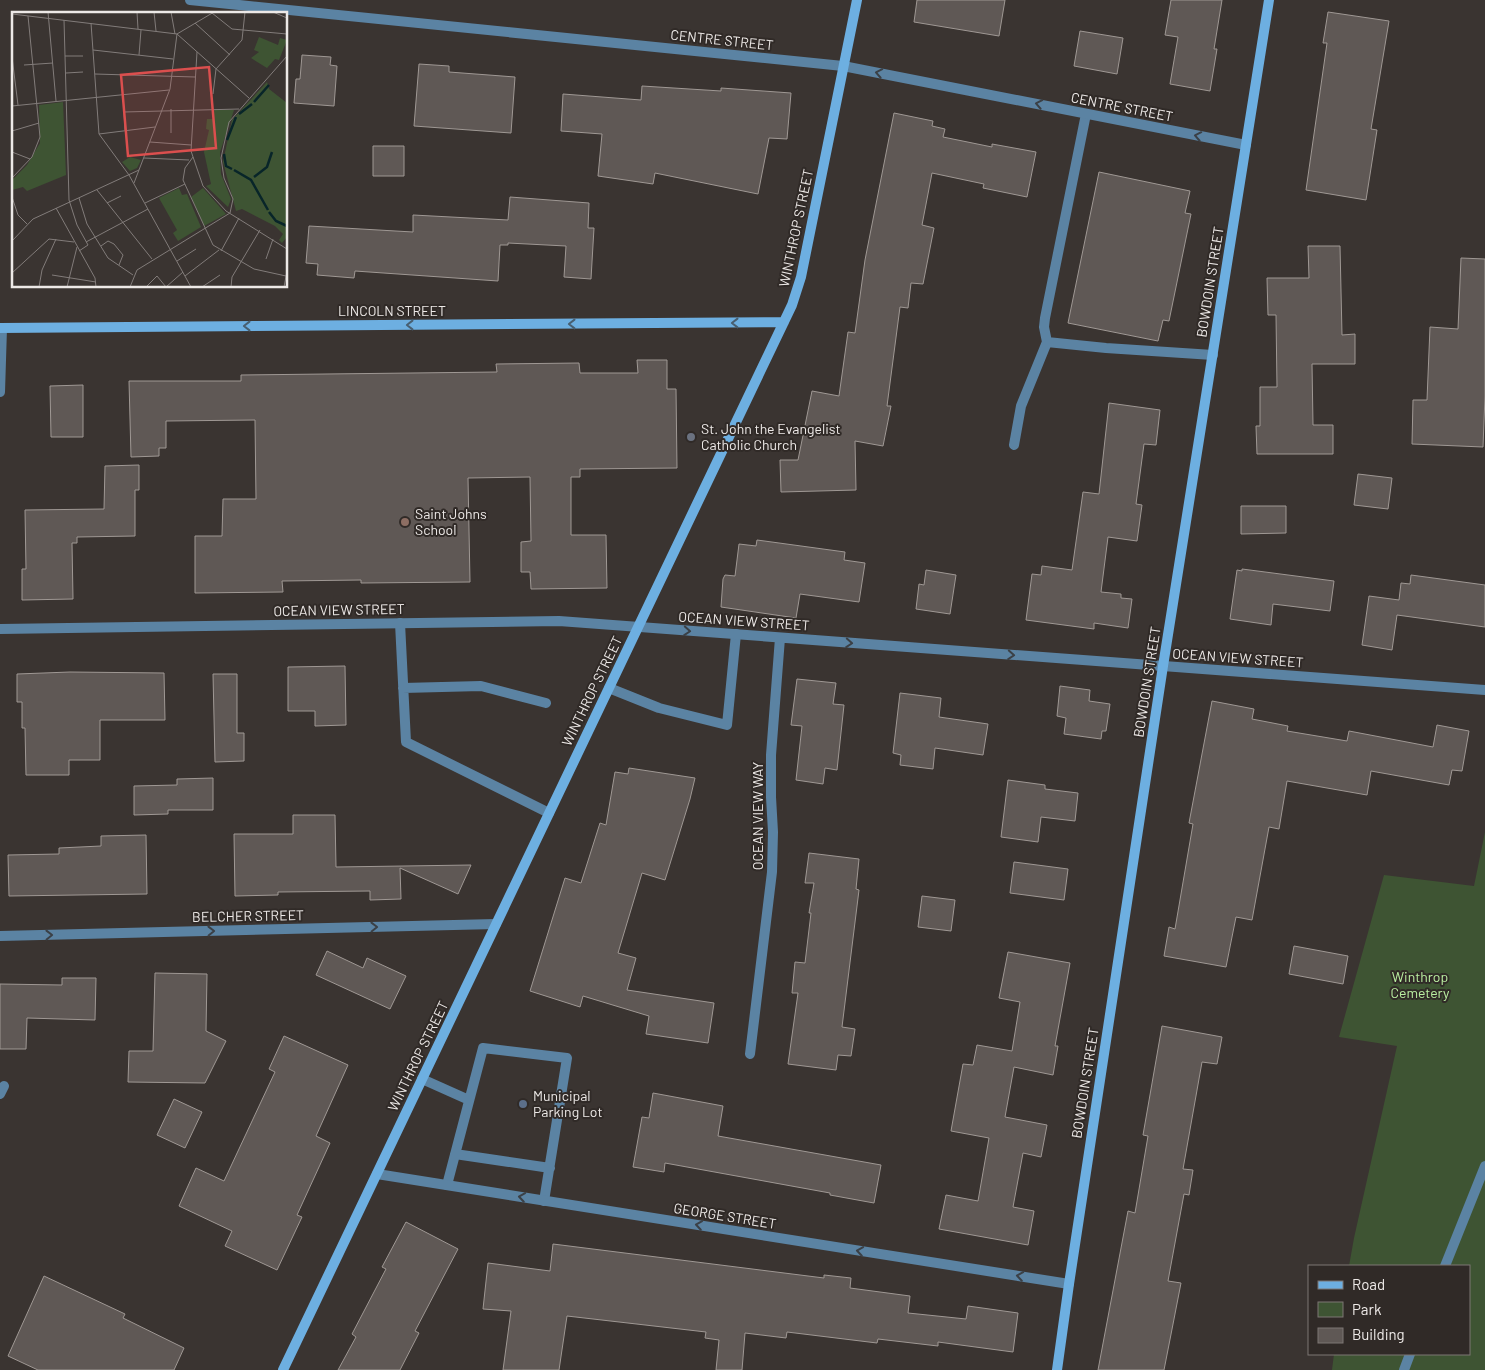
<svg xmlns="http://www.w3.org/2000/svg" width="1485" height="1370" viewBox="0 0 1485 1370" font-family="Barlow,sans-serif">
  <rect width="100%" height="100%" fill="#3a3431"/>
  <!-- green -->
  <path fill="#3e5433" d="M1485 832V1370H1332L1334 1354H1469V1266H1349L1354 1238 1397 1046 1339 1037 1384 875 1474 886Z"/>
  <!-- building -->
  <path fill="#5f5855" stroke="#9f9894" d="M917 0H1005L999 36 914 22Z
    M1171 0H1222L1214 49H1217L1210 91 1170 84 1178 37 1165 35Z
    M1328 12 1389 21 1371 129 1377 130 1366 200 1306 190 1327 43H1323Z
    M1080 31 1123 38 1117 74 1074 66Z
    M302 55 331 57 330 65 337 66 334 106 294 103 296 79H300Z
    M419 64 449 66V72L515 77 511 133 414 126Z
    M642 86 721 91V88L791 93 787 139 769 138 758 194 655 173 653 184 598 176 602 134 561 131 563 94 641 100Z
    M894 113 933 121 932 126 945 129 943 137 992 147V144L1036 152 1027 197 983 188 984 184 932 173 922 225 934 228 923 284 911 283 908 308 900 307 887 406H891L883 446 855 441 856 490 781 492 780 460H798L812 391 839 396 848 332 855 333 865 260Z
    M373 146H404V176H373Z
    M1099 172 1190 191 1185 213 1191 214 1169 321 1163 320 1158 341 1068 323Z
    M510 197 589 203 588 228H594L591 279 564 277 566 246 508 243V245H500L498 281 355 271 354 278 317 275 318 264 306 263 309 226 413 232V215L508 220Z
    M1308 246H1340L1342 335 1355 334V364H1312L1313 425H1333V454H1257L1256 426H1260V387H1277L1276 315H1268L1267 278H1309Z
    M1461 258 1485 259V396L1483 447 1412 444 1413 400H1427L1430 327 1458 329Z
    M637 360H667V389H676L677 468 580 469V477H571V535H606L607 588 531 589 530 572H521V542L531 541 530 477 468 478 470 582 361 583V580L282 581 283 592 195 593V536H222L223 499H256L255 420 166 421V448H159V456L131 457 129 381H241V375L497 372 496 364 579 363 580 373H638Z
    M83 385V437H51L50 386Z
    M1109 403 1160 410 1156 445 1144 444 1136 504 1142 505 1137 541 1108 537 1101 592 1121 594V598L1132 599 1128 628 1094 623V629L1026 620 1032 574 1041 575 1042 566 1072 570 1083 492 1099 494Z
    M139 465V490H135V536L77 537V543H72L73 599 22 600V569H26L25 510 104 509 105 466Z
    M1358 474 1392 478 1388 509 1354 505Z
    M1241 506H1286V533L1241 534Z
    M757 540 845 552 844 560 865 563 859 602 800 594 796 618 721 607 723 579 725 575 735 576 739 544 756 546Z
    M1242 569 1334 581 1330 611 1273 604 1271 625 1230 619 1237 570 1242 571Z
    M926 570 956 575 950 614 916 609 919 584 924 585Z
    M1411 575 1485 585V627L1397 615 1392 650 1362 645 1369 596 1399 600 1401 583 1410 584Z
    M345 666 346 725 315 726V711H288V667Z
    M70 672 164 673 165 720H100V760H69V775H26L25 728H22V702H17V674Z
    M213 674H237V733H244V761L215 762Z
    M797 679 836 683 833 704 844 705 837 770 825 768 823 784 796 780 802 726 791 725Z
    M1060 686 1090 690 1089 701 1110 704 1106 731H1102L1101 739 1064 734 1066 718 1057 716Z
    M900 693 941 698 939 717 988 724 983 755 935 748 933 769 900 765 901 755 893 753Z
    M1212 701 1254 709 1252 719 1288 726 1287 731 1347 741 1349 731 1433 747 1437 725 1469 731 1462 771 1452 770 1449 785 1371 771 1367 795 1287 781 1279 829 1269 827 1252 920 1236 917 1226 967 1164 956 1169 927 1175 929 1193 824 1189 823Z
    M629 768 695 778 690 799 665 880 642 873 618 953 636 958 627 990 714 1003 708 1043 646 1034 649 1016 583 996 580 1007 530 991 565 878 581 883 600 823 606 825 615 772 628 774Z
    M213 778V810H168V814L134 815V786L177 785V779Z
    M1008 780 1045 785V789L1078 793 1075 821 1041 817 1038 842 1001 837Z
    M293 815H335L336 867 471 865 458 894 400 868 401 899 370 900V891L278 892V895L235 896 234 834H293Z
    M146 835 147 894 9 896 8 855 59 854V848L101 846V836Z
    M809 853 859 859 856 889 859 890 842 1027 855 1029 851 1056 838 1055 836 1070 788 1064 798 993H792L795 962 805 963 811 913H809L814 883H805Z
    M1014 862 1068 869 1064 900 1010 893Z
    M922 896 955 900 951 931 918 927Z
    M1294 946 1348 956 1343 984 1289 974Z
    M327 951 363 968 367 958 406 976 390 1009 316 975Z
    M1008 952 1070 963 1055 1046H1058L1053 1075 1014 1067 1005 1117 1047 1125 1041 1157 1023 1153 1013 1207 1034 1211 1028 1245 939 1229 946 1195 978 1201 989 1138 951 1131 963 1064 973 1065 977 1045 1012 1051 1020 1002 999 998Z
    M155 973 207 974 206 1031 226 1041 205 1083 128 1082 129 1051H153Z
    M62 978H96L95 1020 27 1018 26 1049H0V984L62 985Z
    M1162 1026 1222 1037 1217 1064 1202 1062 1183 1169 1193 1170 1189 1195 1184 1194 1168 1281 1181 1283 1174 1319 1164 1370H1098L1128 1211 1135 1213 1148 1136 1143 1135Z
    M284 1036 348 1065 316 1136 330 1143 297 1215 302 1217 277 1270 225 1246 232 1231 179 1206 196 1168 224 1181 275 1072 269 1069Z
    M653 1093 723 1106 718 1136 881 1165 874 1203 830 1195V1193L665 1163 664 1172 633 1167 642 1117 649 1118Z
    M174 1099 202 1112 185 1148 157 1135Z
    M406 1222 458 1249 415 1331 419 1333 400 1370H338L356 1337 352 1334 386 1269 382 1267Z
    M553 1244 824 1278V1275L851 1278 850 1288 910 1296 908 1313 966 1319 968 1306 1018 1313 1013 1352 938 1342V1346L878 1339 877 1343 787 1332 786 1338 745 1333 742 1370H716L719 1340 705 1338 706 1332 567 1316 559 1370H503L511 1311 483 1309 488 1263 550 1271Z
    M44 1276 125 1314 123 1318 184 1348 174 1370H38L8 1356Z"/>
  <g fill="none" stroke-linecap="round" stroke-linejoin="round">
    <!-- lane -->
    <path stroke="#5b83a3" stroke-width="10" d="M1047 342 1044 327 1045 318 1086 114
      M1014 445 1021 406 1047 342 1106 348 1213 355
      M400 623 406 742 549 813
      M403 688 481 686 546 703
      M609 688 659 708 727 725 736 634
      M422 1079 469 1100
      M0 1094 4 1086
      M455 1154 550 1168
      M447 1185 483 1048 567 1058 544 1201
      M1445 1266 1485 1166
      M1404 1370 1410 1354"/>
    <!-- street -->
    <path stroke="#5b83a3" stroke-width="10" d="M190 0 843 66 1246 145
      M0 392 2 328
      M0 629 559 621 1485 690
      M0 936 496 924
      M750 1054 772 872 773 832 771 797V755L780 638
      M377 1174 1069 1284"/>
    <!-- secondary -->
    <path stroke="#6dafe1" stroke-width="10" d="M0 328 784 322
      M283 1370 792 305 801 277 857 0
      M1057 1370 1069 1284 1163 666 1269 0"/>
  </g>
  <!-- one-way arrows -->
  <defs><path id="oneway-chevron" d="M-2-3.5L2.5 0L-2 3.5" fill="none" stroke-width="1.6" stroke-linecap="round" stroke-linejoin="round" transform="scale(1.25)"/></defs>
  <g stroke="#3b4046">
    <use href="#oneway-chevron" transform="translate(879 73) rotate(-169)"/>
    <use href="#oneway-chevron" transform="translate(1039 104) rotate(-169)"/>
    <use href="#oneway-chevron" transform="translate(1198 136) rotate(-169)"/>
    <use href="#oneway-chevron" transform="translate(687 631) rotate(4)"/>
    <use href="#oneway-chevron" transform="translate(849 643) rotate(4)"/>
    <use href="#oneway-chevron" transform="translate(1011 655) rotate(4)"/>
    <use href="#oneway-chevron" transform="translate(374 927) rotate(-1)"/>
    <use href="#oneway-chevron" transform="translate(211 931) rotate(-1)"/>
    <use href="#oneway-chevron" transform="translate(49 935) rotate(-1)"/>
    <use href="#oneway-chevron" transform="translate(522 1197) rotate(-171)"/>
    <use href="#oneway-chevron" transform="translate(699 1225) rotate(-171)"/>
    <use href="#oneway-chevron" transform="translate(860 1251) rotate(-171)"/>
    <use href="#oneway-chevron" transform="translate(1020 1276) rotate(-171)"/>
  </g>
  <g stroke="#485f71">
    <use href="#oneway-chevron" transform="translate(735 323) rotate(180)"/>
    <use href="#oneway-chevron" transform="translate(572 324) rotate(180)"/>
    <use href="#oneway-chevron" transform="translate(410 325) rotate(180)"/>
    <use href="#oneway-chevron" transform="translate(247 326) rotate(180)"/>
  </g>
  <!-- markers -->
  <circle fill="#6b7280" stroke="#302a27" stroke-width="2" cx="691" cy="437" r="5"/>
  <circle fill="#8d6e63" stroke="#302a27" stroke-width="2" cx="405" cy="522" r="5"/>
  <circle fill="#5c6f8a" stroke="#302a27" stroke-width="2" cx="523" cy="1104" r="5"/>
  <g text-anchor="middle" stroke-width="4" stroke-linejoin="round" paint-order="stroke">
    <!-- street labels -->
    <g font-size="14" fill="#ede9e7" stroke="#302a27">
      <text transform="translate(722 40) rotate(6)" y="5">CENTRE STREET</text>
      <text transform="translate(1122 107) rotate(11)" y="5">CENTRE STREET</text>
      <text transform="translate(796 228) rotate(-78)" y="5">WINTHROP STREET</text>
      <text transform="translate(1210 282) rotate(-81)" y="5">BOWDOIN STREET</text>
      <text x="392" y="316">LINCOLN STREET</text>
      <text transform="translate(339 610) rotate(-1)" y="5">OCEAN VIEW STREET</text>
      <text transform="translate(744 621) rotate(4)" y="5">OCEAN VIEW STREET</text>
      <text transform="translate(1238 658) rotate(4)" y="5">OCEAN VIEW STREET</text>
      <text transform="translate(1147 682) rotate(-81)" y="5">BOWDOIN STREET</text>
      <text transform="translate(592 691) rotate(-64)" y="5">WINTHROP STREET</text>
      <text transform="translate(758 816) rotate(-90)" y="5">OCEAN VIEW WAY</text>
      <text transform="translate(248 916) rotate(-1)" y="5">BELCHER STREET</text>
      <text transform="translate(418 1056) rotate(-64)" y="5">WINTHROP STREET</text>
      <text transform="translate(1085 1083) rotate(-81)" y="5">BOWDOIN STREET</text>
      <text transform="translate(725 1216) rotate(9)" y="5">GEORGE STREET</text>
    </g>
    <!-- poi labels -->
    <g font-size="14" fill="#ede9e7" stroke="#302a27" text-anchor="start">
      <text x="701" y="434">St. John the Evangelist<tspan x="701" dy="16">Catholic Church</tspan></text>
      <text x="415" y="519">Saint Johns<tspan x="415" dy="16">School</tspan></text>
      <text x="533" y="1101">Municipal<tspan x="533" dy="16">Parking Lot</tspan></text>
    </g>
    <!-- park labels -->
    <g font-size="14" fill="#baefa1" stroke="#302a27">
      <text x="1420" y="982">Winthrop<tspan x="1420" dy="16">Cemetery</tspan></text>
    </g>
  </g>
  <!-- overview -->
  <g transform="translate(12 12)">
    <rect width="275" height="275" fill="#3a3431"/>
    <path d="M247 25 266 33 268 26 275 28 267 48 263 47 255 56 239 46 247 40 242 38ZM255 70 257 77 275 91V225L270 231 267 228 271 222 263 214 230 197 224 199 211 150 220 108ZM51 90 54 163 15 179 11 175 0 178V168L15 153 28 131 27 93ZM202 97 222 98 208 140 209 162 219 187 216 195 194 174 199 172 192 140 197 118 194 117 195 107H201ZM118 145 129 148 125 156 118 159 110 150ZM167 176 170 183 175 182 189 215 166 229 161 221 165 218 147 186ZM191 176 214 202 192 214 179 185Z" fill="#3e5433"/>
    <path fill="none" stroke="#082529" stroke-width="2.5" d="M242 90 257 73M227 102 240 92M215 128 224 105M212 142 214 154 220 157M222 158 239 168 256 198M242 165 255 155 260 140M257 200 264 209 275 214"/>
    <path fill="none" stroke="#827c7a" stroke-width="1" d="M36 0 44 89M125 0 126 17M142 0 144 19M159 0 163 22M261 0 275 6M200 1 220 17 275 22M0 2 165 22M52 8 57 188 65 213 76 233 67 239M79 11 87 122 117 163M183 11 218 43M165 22 237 86M165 22 202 0M81 38 161 47M185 40 179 139 191 174 214 199 275 237M127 43 129 18M53 44H71M0 45 6 93M12 53 41 51M54 61 71 60M83 62 183 65M111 82 113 118M201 82 204 57 230 28 233 0M0 94 157 78M159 97V121M112 100 227 97M0 119 27 111M87 122 143 115M138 130 179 133M0 140 18 147M181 145 173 156 171 168 201 233 242 257 274 264M132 146 177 148M117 163 179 275M0 166 20 145 28 125 16 4M122 171 158 77 165 22M85 178 140 247M0 185 6 203 15 212M67 186 75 212 96 246 121 263M95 191 109 184M133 191 173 172M44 196 83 266 84 275M218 201 221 187 212 166 209 146 217 110 275 44M0 229 21 207 127 158M74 230 136 197M89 234 96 229 102 232 111 243 107 253M209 239 227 206M254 247 261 227M165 249 184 237M0 261 37 227 62 230M40 263 84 270M173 264 207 238M27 275 30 258 44 227M55 275 65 235M118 275 125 258 218 201M134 275 145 264 154 275 171 260M190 275 208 263M219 275 220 265 248 218M272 275 275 259"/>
    <path fill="#db4f4e" fill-opacity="0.15" stroke="#db4f4e" stroke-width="2.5" d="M197 55 204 136 116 144 109 63Z"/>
    <rect width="275" height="275" fill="none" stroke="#ede9e7" stroke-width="2.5"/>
  </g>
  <!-- legend -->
  <rect x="1308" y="1265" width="162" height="90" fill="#302a27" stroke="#7c7674"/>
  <rect x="1318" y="1281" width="25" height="8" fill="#6dafe1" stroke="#7c7674"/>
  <text x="1352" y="1290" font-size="15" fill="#ede9e7">Road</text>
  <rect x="1318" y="1302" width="25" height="15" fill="#3e5433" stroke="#7c7674"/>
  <text x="1352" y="1315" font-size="15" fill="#ede9e7">Park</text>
  <rect x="1318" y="1328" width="25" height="15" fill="#5f5855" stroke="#7c7674"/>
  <text x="1352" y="1340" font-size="15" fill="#ede9e7">Building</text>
</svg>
